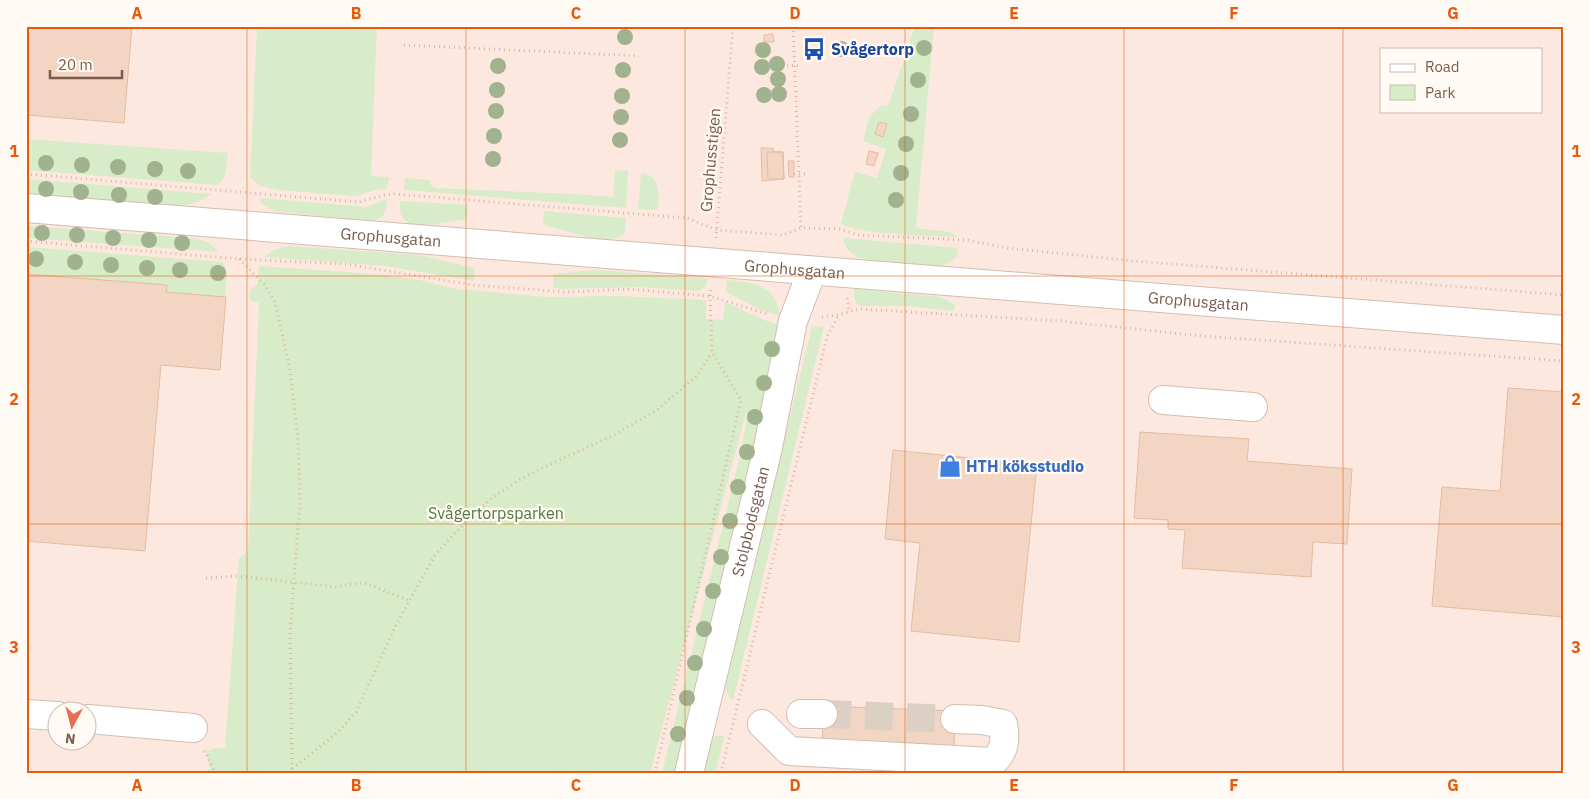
<svg xmlns="http://www.w3.org/2000/svg" width="1590" height="799" viewBox="0 0 1590 799" font-family="'IBM Plex Sans',sans-serif">
  <rect width="100%" height="100%" fill="#fdf6ec"/>
  <!-- commercial -->
  <path fill="#fde8e0" fill-rule="evenodd" d="M26 26H1564V773H26ZM1381 49H1541V111H1381ZM58 712H88V742H58Z"/>
  <!-- green -->
  <path fill="#d8ecc9" d="M257 26H377L371 176 389 177 387 189 375 190 356 196 278 190 261 186 250 178Z
    M915 26H934L916 228 951 232 957 237C936 236 853 235 841 223L855 172 877 178 886 149 863 141 869 117 882 105 888 107Z
    M26 139 228 153C226 164 228 179 217 185L26 170Z
    M615 170 628 171 626 208 404 190 405 178 430 180V184L435 188 575 194 613 197Z
    M641 173C661 175 659 195 658 210L638 209Z
    M26 179 212 194C202 200 191 205 179 206L26 194Z
    M261 198 366 207 387 199C387 214 383 220 368 221L274 211 260 203Z
    M400 201 468 205 467 220C444 219 395 241 400 201Z
    M544 211 626 218 625 230 623 235C604 247 564 229 543 225Z
    M26 226 193 238 208 242 219 252 26 238Z
    M844 238 958 248 957 256 949 263 944 264 943 267 872 261 859 258 849 251 844 244Z
    M287 246 420 255 475 268 474 281 385 266 264 257 274 250Z
    M26 247 223 262 227 273 225 297 166 292 167 285 26 274Z
    M259 266 362 273 415 279 457 289 546 297 619 296 706 300V319L723 320 725 302 764 320 783 326 676 773H662L742 447 746 424 747 409 650 773H200L210 769 206 752 212 749 225 748 239 558 248 551 259 303 249 300 250 291 258 283Z
    M595 270 707 278C707 285 706 287 699 291L639 287 562 289 553 288 554 274Z
    M727 280C753 282 776 284 780 316L763 311 726 292Z
    M854 289 941 297 955 305 954 311 907 306H861C853 303 854 296 854 289Z
    M812 326 824 327 733 700 730 698 724 686Z
    M716 736H724L716 773H703L711 740Z"/>
  <!-- building -->
  <path fill="#f3d5c3" stroke="#e6bba3" d="M26 26H132L124 123 26 115Z
    M773 34 774 42H764V35Z
    M879 122 887 124 883 137 875 134Z
    M761 148H773L774 152H783L784 179 762 181Z
    M869 151 878 153 874 166 866 164Z
    M767 152H783L784 179H768Z
    M788 161H794V177H789Z
    M26 274 167 285 166 292 226 297 220 370 161 365 145 551 26 541Z
    M1508 388 1564 392V617L1432 606 1442 487 1500 491Z
    M1140 432 1249 439 1247 461 1352 469 1347 544 1313 542 1311 577 1182 568 1185 530 1168 529V520L1134 518Z
    M893 450 1037 465 1019 642 911 631 920 543 885 539Z
    M824 706 955 711 954 748 822 743Z"/>
  <g fill="none" stroke-linecap="round" stroke-linejoin="round">
    <!-- minor-tunnel -->
    <path stroke="#dcd0c4" stroke-width="28" stroke-dasharray="28 14" stroke-linecap="butt" d="M823 714 955 719"/>
    <defs>
      <g id="minor">
        <path id="s1" d="M26 208 1564 330"/>
        <path d="M1163 400 1253 407"/>
        <path d="M26 714 58 716"/>
        <path d="M801 714H823"/>
        <path d="M88 719 193 728"/>
        <path d="M762 724 789 751 993 762C1005 751 1006 739 1003 724L982 720 955 719"/>
        <path id="s2" d="M689 773 767 452 793 321 812 271"/>
      </g>
    </defs>
    <!-- minor casing -->
    <use href="#minor" stroke="#d1beb0" stroke-width="30"/>
    <!-- path -->
    <path stroke="#d9b8a5" stroke-width="3" stroke-dasharray="1 4" stroke-linecap="butt" d="M793 26 801 228
      M404 45 639 56
      M782 66 801 65
      M26 174 358 202 385 195 395 194 687 218 717 230 783 235 801 228 840 229 858 235 966 240 1008 248 1134 261 1564 295
      M794 174H805
      M716 238 733 26
      M26 241 239 259 345 264 473 285 567 292 627 289 710 296 770 315
      M239 259 264 284 275 302 290 370 298 438 300 501 290 635 292 769
      M847 298 849 312
      M822 317 838 315 859 309 1061 321 1201 336 1564 361
      M206 578 237 576 336 587 351 584 365 583 410 601
      M204 751 206 753 215 773
      M290 773 292 769 338 732 356 712 397 623 435 555 468 519 493 497 519 480 542 468 612 436 657 410 698 375 712 352
      M655 773 741 400 712 352 710 296 711 287
      M721 773 827 337 838 316"/>
    <!-- minor -->
    <use href="#minor" stroke="#fff" stroke-width="28"/>
  </g>
  <!-- trees -->
  <g fill="#a0b28e">
    <circle cx="625" cy="37" r="8"/>
    <circle cx="924" cy="48" r="8"/>
    <circle cx="841" cy="49" r="8"/>
    <circle cx="763" cy="50" r="8"/>
    <circle cx="777" cy="64" r="8"/>
    <circle cx="498" cy="66" r="8"/>
    <circle cx="762" cy="67" r="8"/>
    <circle cx="623" cy="70" r="8"/>
    <circle cx="778" cy="79" r="8"/>
    <circle cx="918" cy="80" r="8"/>
    <circle cx="497" cy="90" r="8"/>
    <circle cx="779" cy="94" r="8"/>
    <circle cx="764" cy="95" r="8"/>
    <circle cx="622" cy="96" r="8"/>
    <circle cx="496" cy="111" r="8"/>
    <circle cx="911" cy="114" r="8"/>
    <circle cx="621" cy="117" r="8"/>
    <circle cx="494" cy="136" r="8"/>
    <circle cx="620" cy="140" r="8"/>
    <circle cx="906" cy="144" r="8"/>
    <circle cx="493" cy="159" r="8"/>
    <circle cx="46" cy="163" r="8"/>
    <circle cx="82" cy="165" r="8"/>
    <circle cx="118" cy="167" r="8"/>
    <circle cx="155" cy="169" r="8"/>
    <circle cx="188" cy="171" r="8"/>
    <circle cx="901" cy="173" r="8"/>
    <circle cx="46" cy="189" r="8"/>
    <circle cx="81" cy="192" r="8"/>
    <circle cx="119" cy="195" r="8"/>
    <circle cx="155" cy="197" r="8"/>
    <circle cx="896" cy="200" r="8"/>
    <circle cx="42" cy="233" r="8"/>
    <circle cx="77" cy="235" r="8"/>
    <circle cx="113" cy="238" r="8"/>
    <circle cx="149" cy="240" r="8"/>
    <circle cx="182" cy="243" r="8"/>
    <circle cx="36" cy="259" r="8"/>
    <circle cx="75" cy="262" r="8"/>
    <circle cx="111" cy="265" r="8"/>
    <circle cx="147" cy="268" r="8"/>
    <circle cx="180" cy="270" r="8"/>
    <circle cx="218" cy="273" r="8"/>
    <circle cx="772" cy="349" r="8"/>
    <circle cx="764" cy="383" r="8"/>
    <circle cx="755" cy="417" r="8"/>
    <circle cx="747" cy="452" r="8"/>
    <circle cx="738" cy="487" r="8"/>
    <circle cx="730" cy="521" r="8"/>
    <circle cx="721" cy="557" r="8"/>
    <circle cx="713" cy="591" r="8"/>
    <circle cx="704" cy="629" r="8"/>
    <circle cx="695" cy="663" r="8"/>
    <circle cx="687" cy="698" r="8"/>
    <circle cx="678" cy="734" r="8"/>
  </g>
  <!-- grid -->
  <path fill="none" stroke="#e8590c" stroke-width="1" stroke-opacity="0.55" d="M247 26V773M466 26V773M685 26V773M905 26V773M1124 26V773M1343 26V773M26 276H1564M26 524H1564"/>
  <!-- icons -->
  <defs>
    <symbol id="bus-bare" viewBox="-9 -9 18 18"><path d="M-5-6H5V4H4V6H2V4H-2V6H-4V4H-5ZM-3.5-4V0h7V-4ZM-3.5 1.2v1.5H-2V1.2ZM2 1.2v1.5H3.5V1.2Z" fill="#1a4fb4" stroke="#fffaf3" stroke-width="2.5" paint-order="stroke"/></symbol>
    <symbol id="shop-bare" viewBox="-9 -9 18 18"><path d="M-5-2.5h2.3a2.7 3.5 0 0 1 5.4 0H5L5.5 6h-11ZM-1.5-2.5h3a1.5 2.3 0 0 0-3 0Z" fill="#3f7fe0" stroke="#fffaf3" stroke-width="2.5" paint-order="stroke"/></symbol>
  </defs>
  <g fill-rule="evenodd">
    <use href="#bus-bare" x="798" y="33" width="32" height="32"/>
    <use href="#shop-bare" x="934" y="450" width="32" height="32"/>
  </g>
  <g text-anchor="middle" stroke-width="4.5" stroke-linejoin="round" paint-order="stroke">
    <!-- transit labels -->
    <g font-size="16" font-weight="bold" fill="#164399" stroke="#fffaf3" text-anchor="start">
      <text x="831" y="55">Svågertorp</text>
    </g>
    <!-- street labels -->
    <g font-size="16" fill="#7a5c4d" stroke="#fffaf3">
      <text transform="translate(710 160) rotate(-85)" y="6">Grophusstigen</text>
      <text dy="6" stroke="none"><textPath href="#s1" startOffset="366">Grophusgatan</textPath></text>
      <text dy="6" stroke="none"><textPath href="#s1" startOffset="771">Grophusgatan</textPath></text>
      <text dy="6" stroke="none"><textPath href="#s1" startOffset="1176">Grophusgatan</textPath></text>
      <text dy="6" stroke="none"><textPath href="#s2" startOffset="259">Stolpbodsgatan</textPath></text>
    </g>
    <!-- shop labels -->
    <g font-size="16" font-weight="bold" fill="#366cbe" stroke="#fffaf3" text-anchor="start">
      <text x="966" y="472">HTH köksstudio</text>
    </g>
    <!-- park labels -->
    <g font-size="16" fill="#537a41" stroke="#fffaf3">
      <text x="496" y="519">Svågertorpsparken</text>
    </g>
  </g>
  <!-- border -->
  <rect width="1590" height="799" fill="none" stroke="#fffaf3" stroke-width="55"/>
  <!-- legend -->
  <rect x="1380" y="48" width="162" height="65" fill="#fffaf3" stroke="#cabbb1"/>
  <rect x="1390" y="64" width="25" height="8" fill="#ffffff" stroke="#cabbb1"/>
  <text x="1425" y="72" font-size="15" fill="#7a5c4d">Road</text>
  <rect x="1390" y="85" width="25" height="15" fill="#d8ecc9" stroke="#cabbb1"/>
  <text x="1425" y="98" font-size="15" fill="#7a5c4d">Park</text>
  <!-- north arrow -->
  <g transform="translate(72 726) rotate(187)"><circle r="24" fill="#fffaf3" stroke="#cabbb1"/>
  <path d="M0-4L9 19L0 12L-9 19Z" fill="#e76f51"/>
  <text y="-8" font-size="14" font-weight="bold" text-anchor="middle" fill="#7a5c4d">N</text>
  </g>
  <!-- scale -->
  <path d="M50 70v8h72v-8" fill="none" stroke="#7a5c4d" stroke-width="2.5"/>
  <text x="58" y="70" font-size="15" fill="#7a5c4d" stroke="#fffaf3" stroke-width="4" paint-order="stroke">20 m</text>
  <rect x="28" y="28" width="1534" height="744" fill="none" stroke="#e8590c" stroke-width="2"/>
  <g font-size="16" text-anchor="middle" font-weight="bold" fill="#e8590c">
    <text x="137" y="19">A</text>
    <text x="356" y="19">B</text>
    <text x="576" y="19">C</text>
    <text x="795" y="19">D</text>
    <text x="1014" y="19">E</text>
    <text x="1234" y="19">F</text>
    <text x="1453" y="19">G</text>
    <text x="14" y="157">1</text>
    <text x="1576" y="157">1</text>
    <text x="14" y="405">2</text>
    <text x="1576" y="405">2</text>
    <text x="14" y="653">3</text>
    <text x="1576" y="653">3</text>
    <text x="137" y="791">A</text>
    <text x="356" y="791">B</text>
    <text x="576" y="791">C</text>
    <text x="795" y="791">D</text>
    <text x="1014" y="791">E</text>
    <text x="1234" y="791">F</text>
    <text x="1453" y="791">G</text>
  </g>
</svg>
